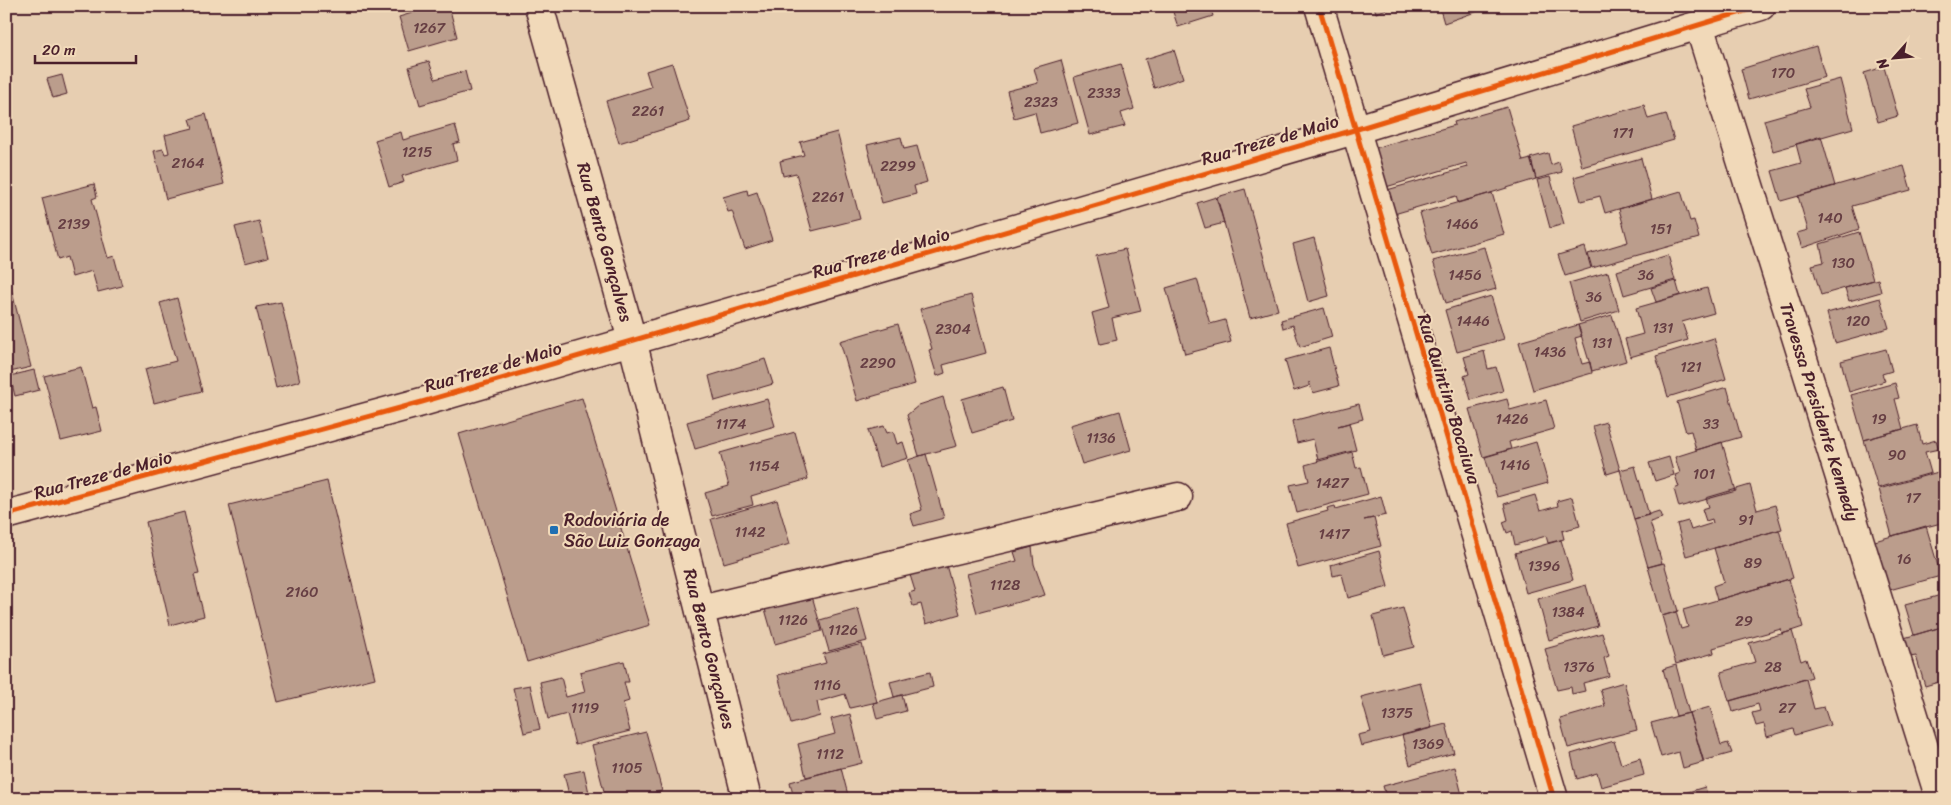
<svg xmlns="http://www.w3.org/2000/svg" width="1951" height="805" viewBox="0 0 1951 805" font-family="Sriracha,sans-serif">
  <rect width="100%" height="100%" fill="#e7ceb1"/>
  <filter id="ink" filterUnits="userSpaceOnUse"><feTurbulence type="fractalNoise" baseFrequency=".02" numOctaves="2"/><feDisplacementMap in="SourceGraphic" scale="10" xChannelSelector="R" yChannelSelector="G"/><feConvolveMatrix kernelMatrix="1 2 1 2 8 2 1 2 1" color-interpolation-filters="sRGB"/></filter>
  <g filter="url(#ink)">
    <!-- building -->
    <path fill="#bb9d8c" stroke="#4a1f2b" d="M435 6H449L457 37 409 51 399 17Z
      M1171 6H1210L1213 16 1178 27Z
      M1374 6H1395L1376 13Z
      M1439 6H1480L1481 10 1444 23Z
      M1816 46 1825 77 1749 99 1741 69Z
      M1174 50 1183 78 1154 88 1145 59Z
      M1061 60 1078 123 1040 133 1035 112 1014 118 1007 91 1038 83 1034 68Z
      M429 61 435 79 465 71 470 91 420 105 409 67Z
      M672 63 690 121 619 143 606 101 651 87 646 71Z
      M1121 64 1134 109 1121 113 1125 126 1090 135 1074 77Z
      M1884 67 1898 116 1878 122 1864 73Z
      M62 75 67 94 53 98 47 79Z
      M1840 79 1853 128 1773 151 1764 120 1810 107 1804 89Z
      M1644 105 1648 119 1666 114 1674 140 1582 167 1571 126Z
      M1507 107 1523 161 1531 159 1536 179 1458 203 1456 196 1394 214 1387 190 1468 167 1466 163 1386 187 1375 148 1455 125 1454 122Z
      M206 114 224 184 166 199 154 151 163 149 165 154 169 153 165 135 193 128 190 119Z
      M455 125 460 142 453 144 457 160 402 176 404 182 389 187 375 140 401 132 403 140Z
      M837 132 860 219 812 231 796 173 783 176 780 161 804 155 800 142Z
      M1821 136 1835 186 1781 201 1772 171 1801 163 1796 144Z
      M901 137 904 149 917 146 927 182 914 186 916 194 882 203 867 145Z
      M1548 153 1551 165 1559 162 1562 172 1536 179 1530 158Z
      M1641 158 1652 199 1605 213 1600 196 1581 201 1574 177Z
      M1904 166 1911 190 1852 206 1859 229 1802 248 1797 233 1808 230 1798 196Z
      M1550 177 1564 224 1550 228 1537 180Z
      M94 184 97 197 92 199 104 244 108 258 114 256 122 286 98 292 92 271 72 277 67 257 58 260 42 198Z
      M1245 189 1278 310 1250 318 1217 197Z
      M747 190 748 195 757 192 772 240 745 249 732 211 728 212 723 197Z
      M1681 191 1690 221 1694 220 1699 238 1592 268 1588 254 1628 242 1619 209Z
      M1492 193 1504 234 1432 255 1420 213Z
      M1216 197 1224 223 1205 228 1197 203Z
      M259 221 268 257 245 263 235 227Z
      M1859 232 1873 280 1821 295 1812 265 1824 262 1820 244Z
      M1314 238 1329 296 1308 302 1293 244Z
      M1484 247 1496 289 1446 303 1433 261Z
      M1585 247 1591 268 1565 276 1558 255Z
      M1125 249 1141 311 1112 318 1117 340 1100 344 1092 313 1109 308 1096 256Z
      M1668 255 1675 280 1624 295 1617 271Z
      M1945 263V283L1940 265Z
      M1608 272 1619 310 1580 322 1569 283Z
      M1197 279 1210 324 1225 320 1231 342 1185 354 1166 288Z
      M1878 279 1881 292 1849 301 1845 288Z
      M1676 281 1680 295 1656 302 1651 288Z
      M11 288 31 367 6 373V289Z
      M1707 288 1714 313 1682 322 1688 340 1630 357 1625 339 1643 334 1636 308Z
      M971 295 986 353 943 365 945 373 937 376 929 350 932 349 920 309Z
      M1491 296 1504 339 1457 352 1445 310Z
      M177 298 202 391 154 403 145 369 176 361 160 303Z
      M1880 298 1889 328 1835 343 1827 313Z
      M281 302 300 381 276 388 256 307Z
      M1324 308 1332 337 1300 347 1293 325 1283 328 1281 320Z
      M1612 315 1626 361 1592 371 1578 325Z
      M898 324 915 384 857 401 840 341Z
      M1578 325 1582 336 1575 338 1582 364 1590 362 1592 373 1533 390 1519 342Z
      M1714 338 1726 379 1668 397 1656 356Z
      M1329 348 1339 386 1313 393 1309 382V386L1294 391 1285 360Z
      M1886 349 1892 371 1882 374 1885 381 1849 392 1841 361Z
      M1484 351 1488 369 1496 367 1503 391 1471 400 1464 376 1469 374 1464 357Z
      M765 359 773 384 715 401 709 376Z
      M81 367 92 408 96 407 102 431 61 441 44 376Z
      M34 370 39 390 15 396 10 376Z
      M1895 383 1899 398 1895 399 1903 429 1864 440 1851 395Z
      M1003 387 1012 421 972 433 962 399Z
      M1727 387 1741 437 1696 450 1691 431 1686 432 1677 402Z
      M943 397 957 446 919 456 907 415 919 405Z
      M582 398 650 625 527 662 459 434Z
      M767 399 775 426 695 449 687 422Z
      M1507 399 1510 410 1546 400 1554 429 1509 442 1511 449 1483 457 1469 409Z
      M1359 404 1363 419 1338 426 1349 423 1356 450 1318 460 1313 439 1297 443 1292 421Z
      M1120 411 1131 450 1082 464 1070 425Z
      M1606 422 1620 470 1607 474 1593 426Z
      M1917 425 1922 444 1936 440 1939 449 1925 452 1931 473 1878 488 1864 440Z
      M884 426 887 433 893 431 897 444 903 442 908 458 879 467 868 430Z
      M795 432 808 479 751 496 753 505 712 516 705 493 729 486 720 453Z
      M1536 442 1548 483 1497 497 1485 457Z
      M1722 442 1736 491 1679 507 1674 489 1679 487 1675 475 1680 473 1675 457Z
      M1352 452 1356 468 1361 467 1368 494 1297 513 1290 485 1309 481 1305 465Z
      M926 454 944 518 914 526 910 514 922 510 908 460Z
      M1669 457 1674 475 1655 481 1649 463Z
      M1635 466 1649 515 1634 519 1620 470Z
      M1945 470V485H1943L1945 522 1892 536 1879 489Z
      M327 481 375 678 278 702 229 505Z
      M1750 485 1757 510 1775 505 1782 529 1686 556 1677 524 1688 521 1691 530 1713 523 1712 519 1706 521 1702 509 1709 507 1706 498Z
      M1535 495 1540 511 1558 506 1557 501 1572 497 1580 526 1562 531 1564 539 1548 543 1546 536 1515 545 1512 531 1507 533 1503 522 1508 520 1504 504Z
      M1381 496 1386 515 1364 520 1374 518 1381 546 1298 568 1286 523 1328 511 1327 508 1335 506 1336 509Z
      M777 500 790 544 724 563 711 519Z
      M1659 511 1662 518 1650 522 1662 563 1648 567 1634 519Z
      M184 512 199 574 194 575 204 616 170 625 146 522Z
      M1926 526 1941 576 1882 592 1868 543Z
      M1779 530 1793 578 1717 600 1713 586 1724 582 1714 548Z
      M1561 540 1573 580 1526 593 1515 553Z
      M1032 547 1034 564 1045 595 977 613 966 574 1017 561 1014 552Z
      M1379 551 1388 587 1348 598 1342 574 1333 576 1331 565Z
      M1664 563 1678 611 1662 616 1648 567Z
      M946 565 960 614 926 624 921 604 913 606 909 593 915 591 910 575Z
      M1789 579 1803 627 1782 634 1781 629 1713 648 1714 653 1676 664 1662 616 1676 612 1681 629 1688 627 1683 610Z
      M1586 585 1598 626 1549 640 1538 599Z
      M1945 594V626L1914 635 1905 605Z
      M812 596 822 631 775 644 765 609Z
      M1403 608 1414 647 1383 655 1373 616Z
      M858 609 867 641 829 651 820 620Z
      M1945 626V680L1925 686 1916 656 1910 657 1904 638Z
      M1792 631 1801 661 1806 659 1812 677 1729 701 1721 672 1755 662 1749 643Z
      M1602 633 1609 656 1604 658 1609 676 1583 683 1585 691 1572 694 1571 687 1557 690 1545 649Z
      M862 644 877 702 850 708 845 694 817 702 820 716 791 724 778 675 826 663 823 654Z
      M624 661 629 682H624L629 701 623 703 630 731 575 745 567 714 548 719 540 682 561 677 566 697 585 692 580 672Z
      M1676 665 1689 713 1676 716 1663 669Z
      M930 672 933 687 894 697 890 682Z
      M1806 679 1814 709 1824 707 1830 725 1795 735 1793 729 1767 737 1764 724 1756 726 1752 713 1760 711 1758 704 1733 712 1730 701Z
      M1420 682 1432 728 1361 746 1358 735 1371 732 1361 697Z
      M1624 682 1637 730 1568 748 1560 719 1605 706 1600 689Z
      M530 685 540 729 524 733 513 688Z
      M902 695 906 711 877 719 873 703Z
      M1710 707 1721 745 1728 743 1732 753 1703 761 1689 713Z
      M1689 713 1704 762 1683 768 1679 752 1661 757 1651 723Z
      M850 714 862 763 806 777 798 744 835 734 831 719Z
      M1446 724 1454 753 1410 765 1402 735Z
      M646 732 662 791 632 799H606L592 745Z
      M1614 741 1621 764 1640 758 1644 775 1601 787 1597 773 1577 779 1571 754Z
      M1455 767 1463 799H1387L1383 786Z
      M841 768 849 799H794L790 782Z
      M584 770 589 793 584 795 585 799H570L564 774Z
      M1705 787 1708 799 1667 798Z"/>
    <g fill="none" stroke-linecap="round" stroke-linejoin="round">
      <defs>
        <g id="minor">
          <path id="s1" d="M539 6 632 340 747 799"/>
          <path d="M1319 6 1554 799"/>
          <path id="s2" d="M1699 25 1940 799"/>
          <path d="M6 515 422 402 1354 130 1761 6"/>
          <path d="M700 610 1178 497"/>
        </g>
      </defs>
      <!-- minor casing -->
      <use href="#minor" stroke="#4a1f2b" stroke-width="31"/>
      <!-- minor -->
      <use href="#minor" stroke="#f1d9b9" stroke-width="28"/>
      <defs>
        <path id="cycleway" d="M1319 6 1554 799
          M6 515 422 402 1354 130 1761 6"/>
      </defs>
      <!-- cycleway casing -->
      <use href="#cycleway" stroke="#f1d9b9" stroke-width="8"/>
      <!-- cycleway -->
      <use href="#cycleway" stroke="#e8590c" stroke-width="5"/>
    </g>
  </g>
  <!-- markers -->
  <rect fill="#1f6fb2" stroke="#f1d9b9" stroke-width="2" x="549" y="525" width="10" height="10" rx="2.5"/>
  <g text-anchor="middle" stroke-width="4" stroke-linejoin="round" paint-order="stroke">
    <!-- number labels -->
    <g font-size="15" fill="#663e43">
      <text x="429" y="33">1267</text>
      <text x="1783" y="78">170</text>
      <text x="1104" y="98">2333</text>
      <text x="1041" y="107">2323</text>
      <text x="648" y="116">2261</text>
      <text x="1623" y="138">171</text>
      <text x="417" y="157">1215</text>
      <text x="188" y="168">2164</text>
      <text x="898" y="171">2299</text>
      <text x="828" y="202">2261</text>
      <text x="1830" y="223">140</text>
      <text x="74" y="229">2139</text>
      <text x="1462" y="229">1466</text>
      <text x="1661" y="234">151</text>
      <text x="1843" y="268">130</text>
      <text x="1465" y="280">1456</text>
      <text x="1646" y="280">36</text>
      <text x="1594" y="302">36</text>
      <text x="1473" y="326">1446</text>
      <text x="1858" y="326">120</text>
      <text x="1663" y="333">131</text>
      <text x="953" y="334">2304</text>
      <text x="1602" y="348">131</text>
      <text x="1550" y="357">1436</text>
      <text x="878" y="368">2290</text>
      <text x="1691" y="372">121</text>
      <text x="1512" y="424">1426</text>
      <text x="1879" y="424">19</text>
      <text x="731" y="429">1174</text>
      <text x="1711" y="429">33</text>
      <text x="1101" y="443">1136</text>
      <text x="1897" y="460">90</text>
      <text x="1515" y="470">1416</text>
      <text x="764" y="471">1154</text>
      <text x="1704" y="479">101</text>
      <text x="1332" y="488">1427</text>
      <text x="1913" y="503">17</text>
      <text x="1746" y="525">91</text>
      <text x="750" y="537">1142</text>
      <text x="1334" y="539">1417</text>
      <text x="1904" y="564">16</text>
      <text x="1753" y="568">89</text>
      <text x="1544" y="571">1396</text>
      <text x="1005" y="590">1128</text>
      <text x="302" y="597">2160</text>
      <text x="1568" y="617">1384</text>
      <text x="793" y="625">1126</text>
      <text x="1744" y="626">29</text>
      <text x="843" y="635">1126</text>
      <text x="1579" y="672">1376</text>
      <text x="1773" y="672">28</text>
      <text x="827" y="690">1116</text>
      <text x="585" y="713">1119</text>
      <text x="1787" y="713">27</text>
      <text x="1397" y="718">1375</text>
      <text x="1428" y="749">1369</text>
      <text x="830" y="759">1112</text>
      <text x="627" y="773">1105</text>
    </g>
    <!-- street labels -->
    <g font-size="18" fill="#4a1f2b" stroke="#f1d9b9">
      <text transform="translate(1270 140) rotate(-16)" y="6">Rua Treze de Maio</text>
      <text dy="6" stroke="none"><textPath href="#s1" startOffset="245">Rua Bento Gonçalves</textPath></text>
      <text transform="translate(881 253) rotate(-16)" y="6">Rua Treze de Maio</text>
      <text transform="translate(493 367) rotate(-16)" y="6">Rua Treze de Maio</text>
      <text transform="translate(1449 399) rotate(73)" y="6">Rua Quintino Bocaiuva</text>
      <text dy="6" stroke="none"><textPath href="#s2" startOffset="405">Travessa Presidente Kennedy</textPath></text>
      <text transform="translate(103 475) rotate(-15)" y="6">Rua Treze de Maio</text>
      <text dy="6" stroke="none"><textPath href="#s1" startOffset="665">Rua Bento Gonçalves</textPath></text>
    </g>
    <!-- poi labels -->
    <g font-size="18" fill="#4a1f2b" stroke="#f1d9b9" text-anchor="start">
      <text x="564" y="526">Rodoviária de<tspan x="564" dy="21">São Luiz Gonzaga</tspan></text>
    </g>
  </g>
  <!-- margin -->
  <rect width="1951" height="805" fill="none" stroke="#f1d9b9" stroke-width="25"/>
  <rect x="12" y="12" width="1926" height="780" fill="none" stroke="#4a1f2b" stroke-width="2" filter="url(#ink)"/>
  <!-- north arrow -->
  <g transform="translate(1894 58) rotate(243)" stroke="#f1d9b9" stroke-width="4" paint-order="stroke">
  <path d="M0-4L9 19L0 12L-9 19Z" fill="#4a1f2b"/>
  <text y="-8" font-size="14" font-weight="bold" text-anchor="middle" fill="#4a1f2b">N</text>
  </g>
  <!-- scale -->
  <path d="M35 55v8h101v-8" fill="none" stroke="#4a1f2b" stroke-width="2.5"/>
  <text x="42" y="55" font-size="15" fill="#4a1f2b" stroke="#f1d9b9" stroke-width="4" paint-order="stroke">20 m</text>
</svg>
